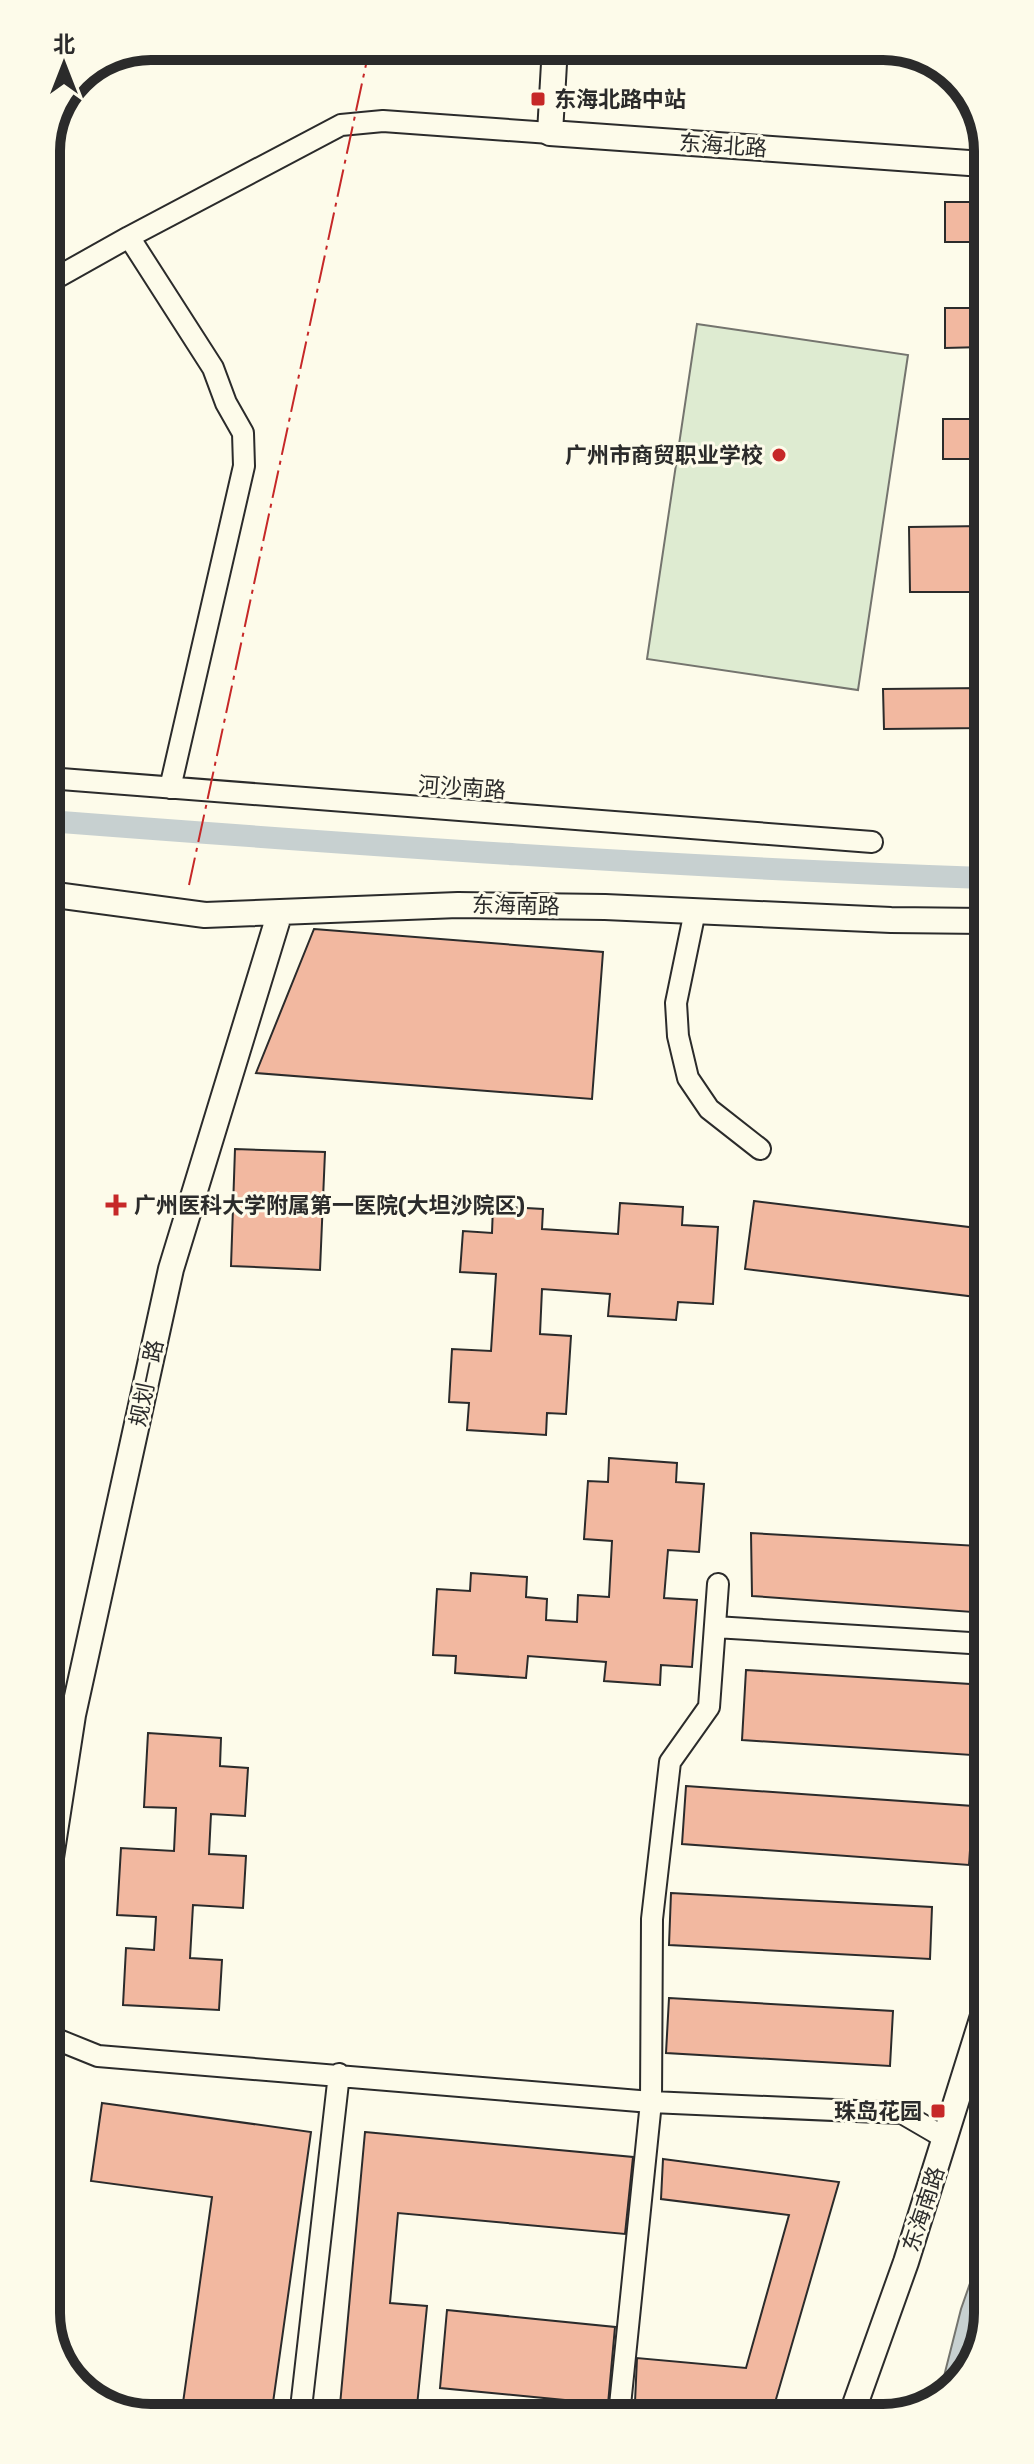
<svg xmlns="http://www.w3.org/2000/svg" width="1034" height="2464" viewBox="0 0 1034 2464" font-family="Rubik,'Noto Sans SC',sans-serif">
  <rect width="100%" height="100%" fill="#fdfbea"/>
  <!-- green -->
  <path fill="#deebd1" stroke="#74746e" stroke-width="2" d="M697 324 908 355 858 690 647 659Z"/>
  <!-- water -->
  <path fill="#c7d0d0" stroke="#74746e" stroke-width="2" d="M988 2232V2313L966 2376 939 2396 961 2309Z"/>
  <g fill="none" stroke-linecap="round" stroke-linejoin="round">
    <!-- canal -->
    <path stroke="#c7d0d0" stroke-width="22" d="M48 821C360 845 672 867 984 878"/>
  </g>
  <!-- building -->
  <path fill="#f2b8a0" stroke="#2b2b2b" stroke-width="2" d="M945 202H983V242H945Z
    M945 308H983V347L945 348Z
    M943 419H983V459H943Z
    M984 526V592H910L909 527Z
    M984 688V728L884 729 883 689Z
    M314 929 603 952 592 1099 256 1073Z
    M235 1149 325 1152 320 1270 231 1266Z
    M754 1201 985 1229V1298L745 1269Z
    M620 1203 683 1207 682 1225 718 1227 713 1304 678 1302 676 1320 608 1316 610 1294 542 1289 540 1334 571 1336 566 1414 547 1413 546 1435 467 1430 469 1403 449 1402 452 1349 491 1351 496 1274 460 1272 463 1231 492 1233 493 1206 543 1209 542 1229 618 1234Z
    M609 1458 677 1463 676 1482 704 1484 699 1552 668 1550 664 1598 697 1600 692 1667 661 1665 660 1685 604 1681 606 1662 528 1656 526 1678 455 1673 456 1656 433 1655 437 1589 470 1591 471 1573 527 1577 526 1597 547 1599 546 1620 577 1622 578 1595 609 1597 612 1541 584 1539 588 1481 608 1482Z
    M986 1491V1613L752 1596 751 1533 978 1546Z
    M746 1670 986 1685 987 1756 742 1740Z
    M148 1733 221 1738 220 1766 248 1768 245 1816 211 1814 209 1854 246 1856 243 1908 193 1905 190 1958 222 1960 219 2010 123 2005 126 1948 154 1950 156 1917 117 1915 121 1848 174 1851 176 1808 144 1807Z
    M686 1786 973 1806 969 1865 682 1844Z
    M671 1893 932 1907 930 1959 669 1945Z
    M669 1998 893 2011 890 2066 666 2053Z
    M102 2103 311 2132 271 2417H181L212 2197 91 2181Z
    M365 2132 633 2157 625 2234 398 2213 390 2303 427 2306 416 2416H339Z
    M663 2159 839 2182 772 2413 635 2402 637 2358 746 2368 789 2215 661 2199Z
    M447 2310 615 2327 607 2415H563L564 2400 440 2388Z"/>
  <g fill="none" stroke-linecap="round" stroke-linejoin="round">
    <defs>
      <path id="minor" d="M129 237 213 368 226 403 243 433 244 466 170 788
        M47 283 129 237 341 125 383 121 550 133
        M48 778 872 842
        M695 911 676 1003 678 1036 688 1078 709 1109 760 1149
        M715 1627 986 1644
        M51 2037 98 2056 651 2102 902 2113 945 2138
        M619 2415 651 2102 652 1919 670 1762 709 1707 718 1584
        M300 2417 339 2074"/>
      <path id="tertiary" d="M555 46 550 133 983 164
        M48 894 205 915 458 905 605 907 891 920 985 921
        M50 1864 73 1715 171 1269 280 912
        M852 2413 906 2262 987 2003"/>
    </defs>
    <!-- minor casing -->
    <use href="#minor" stroke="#2b2b2b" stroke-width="24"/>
    <!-- tertiary casing -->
    <use href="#tertiary" stroke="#2b2b2b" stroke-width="28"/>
    <!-- minor -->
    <use href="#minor" stroke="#fdfbea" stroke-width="20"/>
    <!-- tertiary -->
    <use href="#tertiary" stroke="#fdfbea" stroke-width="24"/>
    <!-- power -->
    <path stroke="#c62828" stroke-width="2" stroke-dasharray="28 6 4 6" stroke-linecap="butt" d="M189 885 370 46"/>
  </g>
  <!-- markers -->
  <g fill="#c62828" stroke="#fdfbea" stroke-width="3">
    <rect x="530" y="91" width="16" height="16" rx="4"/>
    <circle cx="779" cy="455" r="8"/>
    <path d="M112 1193h8v8h8v8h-8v8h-8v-8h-8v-8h8z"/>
    <rect x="930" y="2103" width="16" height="16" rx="4"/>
  </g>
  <g text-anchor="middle" stroke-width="6" stroke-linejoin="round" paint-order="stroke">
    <!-- poi labels -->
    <g font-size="22" font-weight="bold" fill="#2b2b2b" stroke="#fdfbea" text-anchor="start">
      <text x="554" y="107">东海北路中站</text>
      <text x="763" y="463" text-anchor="end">广州市商贸职业学校</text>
      <text x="134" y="1213">广州医科大学附属第一医院(大坦沙院区)</text>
      <text x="922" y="2119" text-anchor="end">珠岛花园</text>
    </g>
    <!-- street labels -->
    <g font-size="22" fill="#2b2b2b" stroke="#fdfbea">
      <text transform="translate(723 145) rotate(4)" y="8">东海北路</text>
      <text transform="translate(462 787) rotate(4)" y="8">河沙南路</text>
      <text transform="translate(516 905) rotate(1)" y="8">东海南路</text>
      <text transform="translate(146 1383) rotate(-78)" y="8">规划一路</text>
      <text transform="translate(923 2209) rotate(-72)" y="8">东海南路</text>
    </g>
  </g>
  <!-- crop -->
  <path d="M0 0H1034V2464H0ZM151 60H883A91 91 0 0 1 974 151V2313A91 91 0 0 1 883 2404H151A91 91 0 0 1 60 2313V151A91 91 0 0 1 151 60Z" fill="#fdfbea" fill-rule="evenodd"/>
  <path fill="none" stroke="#2b2b2b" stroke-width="10" d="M151 60H883A91 91 0 0 1 974 151V2313A91 91 0 0 1 883 2404H151A91 91 0 0 1 60 2313V151A91 91 0 0 1 151 60Z"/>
  <!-- north arrow -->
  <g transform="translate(64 64)" stroke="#fdfbea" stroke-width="6" paint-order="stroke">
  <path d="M0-6L14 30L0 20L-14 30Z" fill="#2b2b2b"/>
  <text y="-12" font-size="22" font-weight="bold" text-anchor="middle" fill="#2b2b2b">北</text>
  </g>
</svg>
